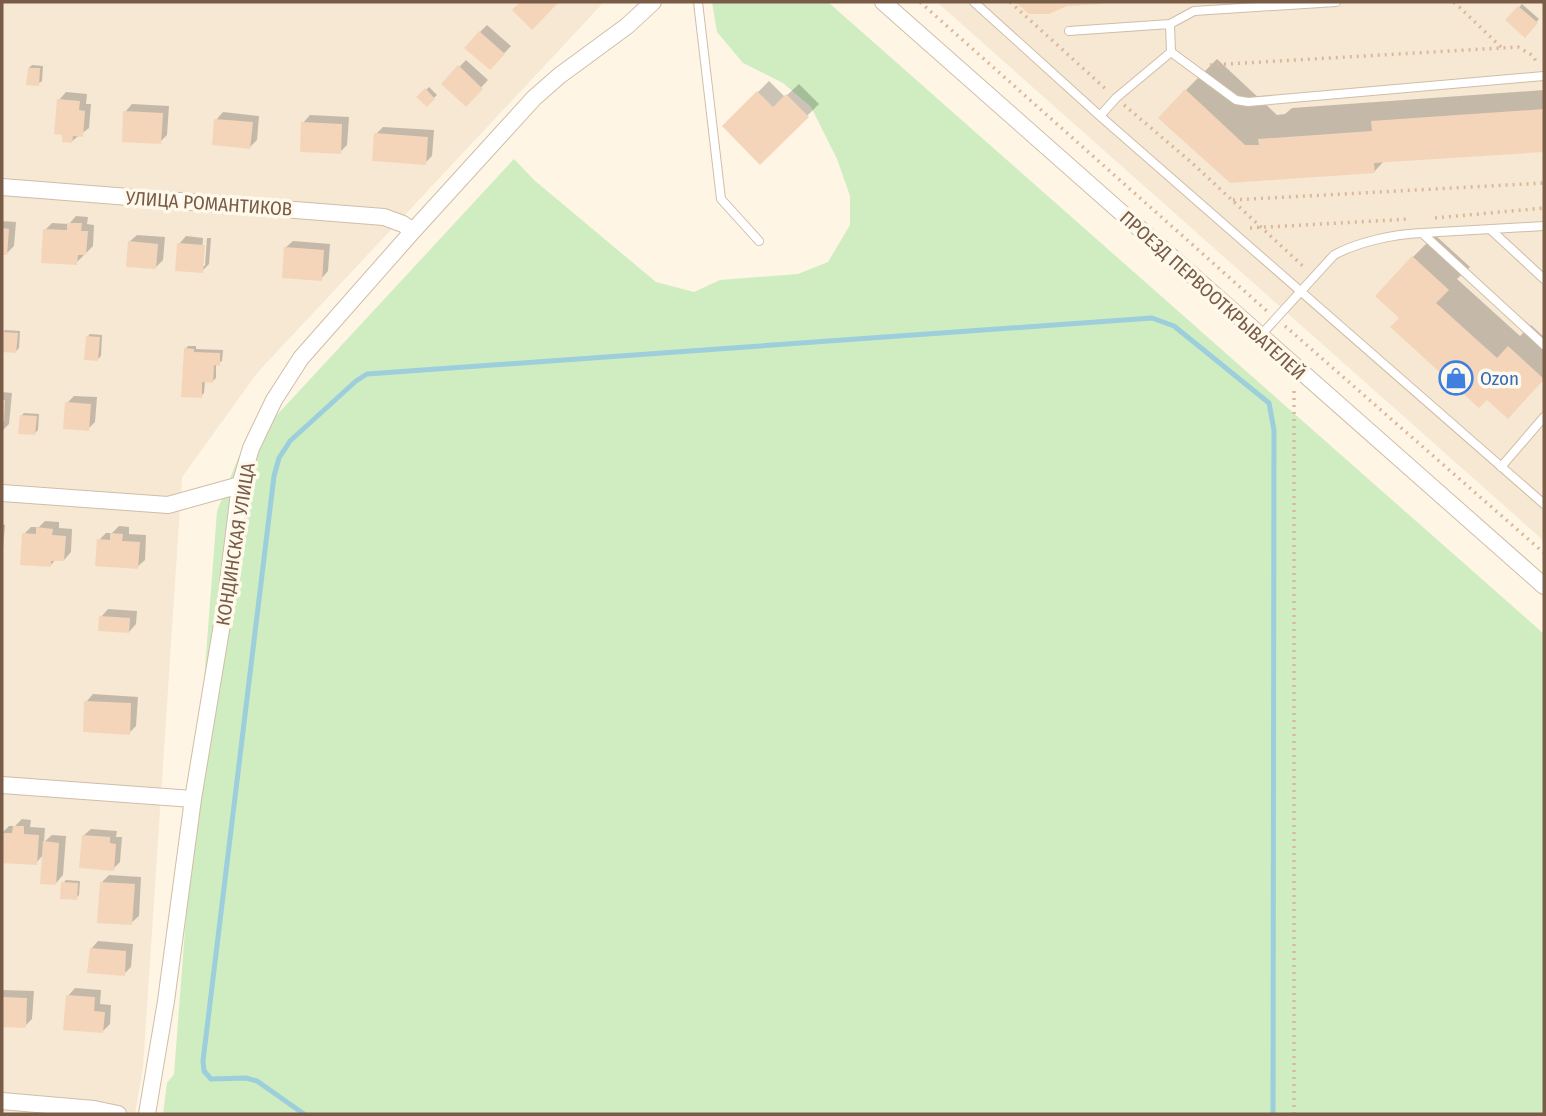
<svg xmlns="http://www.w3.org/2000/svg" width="1546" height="1116" viewBox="0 0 1546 1116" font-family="'Fira Sans Condensed',sans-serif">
  <rect width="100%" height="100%" fill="#fef5e4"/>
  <!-- residential -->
  <path fill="#f6e8d2" d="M2 2H604L257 373 182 477 143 1067 135 1114H2Z
    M937 2H1544V541Z"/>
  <!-- green -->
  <path fill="#d0edc1" d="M712 2H828L1544 634V1114H163L167 1083 174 1074 217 511 239 456 514 159 534 180 656 282 694 292 720 280 798 274 828 262 850 225V196L837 159 811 107 783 83 743 63 717 32Z"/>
  <!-- shadow -->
  <path fill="#0003" d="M1522 4 1539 19 1525 35 1508 20Z
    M487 25 511 46 490 68 480 32Z
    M1217 59 1277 115 1285 114 1292 108 1544 90V150L1385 160 1374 172 1230 181 1186 90Z
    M466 60 488 80 466 104 443 84Z
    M32 65 43 66 42 81 38 84 29 68Z
    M769 81 785 97 799 84 819 104 760 163 724 126Z
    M429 87 437 95 427 104 419 97Z
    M66 92 87 94 86 104H91L89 128 72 141 59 100Z
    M132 104 169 106 167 135 160 142 125 112Z
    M223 112 259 116 257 140 250 147 216 120Z
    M310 115 349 117 347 145 340 152 303 123Z
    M383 127 434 130 432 156 425 163 376 134Z
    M76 216 88 217 87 224 94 225 93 246 76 263 45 230 52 223 69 224Z
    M2 221 16 222 14 246 7 253H2Z
    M137 235 165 237 163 260 156 267 129 242Z
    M1435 235 1470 267 1457 279 1520 336 1531 325 1544 337V379L1508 417 1401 318 1413 257Z
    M186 236 203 238 201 266H205L207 238H211L209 264 202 271 179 244Z
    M293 241 330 244 328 271 321 279 285 248Z
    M5 330 20 331 19 348 16 351 2 350V333Z
    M90 334 102 335 101 356 98 359 87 337Z
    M188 346H196V349L223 350 222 361 216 364V378L213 381H205L204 393 201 396 185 349Z
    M2 392 12 393 9 424 2 431Z
    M74 396 97 397 95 422 88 429 67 403Z
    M24 413 39 414 38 430 35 433 21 416Z
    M45 521 59 522V528L72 529 71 552 64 560 56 559 51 565 24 534 31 527H39Z
    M2 524 5 525 2 560Z
    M119 526 129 527V534L146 535 145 560 137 567 99 540 106 533H112Z
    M108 609 137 611 136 624 129 632 101 617Z
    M93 694 138 697 136 726 129 733 86 702Z
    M22 819 31 820 30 827 45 828 44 842 52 835 66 836 63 875 56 883 43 855 36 863 2 861V833L9 826H15Z
    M91 829 117 831 116 837H122L120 862 113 869 83 836Z
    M109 875 141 877 139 916 131 923 102 882Z
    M66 880 80 881 79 895 76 898 63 883Z
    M98 941 133 944 131 967 124 974 91 949Z
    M75 988 101 990 100 1004 111 1005 110 1024 103 1031 68 996Z
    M2 990 34 991 32 1019 25 1026 2 1025Z"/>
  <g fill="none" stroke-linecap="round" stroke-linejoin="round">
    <!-- stream -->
    <path stroke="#9ccedc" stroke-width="5" d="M304 1114 257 1081 246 1078 211 1079 204 1071 203 1061 274 476 279 458 290 441 356 381 367 374 1152 318 1174 326 1269 403 1274 430 1273 1114"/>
  </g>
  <!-- building -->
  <path fill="#f5d5ba" d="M520 2H559L532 30 512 10Z
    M1015 2H1101V4L1067 6 1049 14H1029Z
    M1518 6 1538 23 1525 38 1505 20Z
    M479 31 505 54 490 70 464 48Z
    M458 65 483 89 466 107 441 84Z
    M28 68H40L39 86 26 85Z
    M425 88 435 99 427 107 416 97Z
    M1185 89 1245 145H1259L1258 139 1372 131 1371 121 1544 109V152L1374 163 1375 173 1230 183 1158 118Z
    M757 91 773 107 786 94 809 117 760 165 722 126Z
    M57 99 80 101 79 110 85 111 83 137 73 136 72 143 62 142V135L54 134Z
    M123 111 163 113 161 144 122 142Z
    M214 119 253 122 250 149 212 145Z
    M301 122 342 124 341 154 300 152Z
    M374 133 428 137 426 165 372 161Z
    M67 223H82L81 231H88L86 255H78L77 265 41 263 43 229 67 230Z
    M2 228 9 229 7 255H2Z
    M128 241 158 244 156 269 126 267Z
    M177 243 205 245 203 273 175 271Z
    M284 247 324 250 322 281 282 278Z
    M1412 256 1449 290 1436 303 1497 358 1508 346 1544 379 1508 419 1487 400 1479 408 1390 327 1399 318 1375 296Z
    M2 332 18 333 16 353 2 352Z
    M86 336 100 337 98 361 84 360Z
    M184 348 194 349V352L220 353V366L214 365 213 383 202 382V398L181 397Z
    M2 400H5L4 422H2Z
    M65 402 91 404 89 431 63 429Z
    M20 415 37 416 35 435 18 434Z
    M36 527 53 529 52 535 66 536 64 561H51V567L20 565 22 533 36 534Z
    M110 533 123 534 122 541 140 542 138 569 95 566 97 539 110 540Z
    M99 616 130 618 129 633 98 631Z
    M84 701 131 703 130 735 83 732Z
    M13 826H24V834L39 835 37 865 2 863V833H12Z
    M82 835 110 837V843L116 844 114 871 79 868Z
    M43 841 59 843 56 885 40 884Z
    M61 882 78 883 77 900 60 899Z
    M100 882 135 884 132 925 97 923Z
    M90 948 126 951 125 976 87 973Z
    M66 995 95 997 94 1011 105 1012 103 1033 63 1030Z
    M2 997 27 998 26 1028 2 1027Z"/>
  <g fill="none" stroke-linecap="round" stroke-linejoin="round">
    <defs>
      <path id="lane" d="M698 2 721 199 759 241
        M974 2 1100 116 1544 504
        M1069 31 1170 24
        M1171 52 1236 100 1248 102 1544 76
        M1171 52 1170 24 1194 11 1336 2
        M1100 116 1116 98 1171 52
        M1490 229 1544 279
        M1422 233 1544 226
        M1260 336 1334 255C1358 242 1394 234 1422 233L1544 345
        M1501 467 1544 417"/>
      <path id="street" d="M883 2 1544 586
        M2 187 384 217 403 224 413 231
        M2 493 168 505 240 485
        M2 785 193 799
        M2 1101 94 1109 118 1114
        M147 1114 166 1001 193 799 225 606 240 485 251 448 274 400 301 358 413 231 534 98 559 76 627 26 653 2"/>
    </defs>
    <!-- lane casing -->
    <use href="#lane" stroke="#d0bda9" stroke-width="10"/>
    <!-- street casing -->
    <use href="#street" stroke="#d0bda9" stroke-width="18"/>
    <!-- path -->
    <path stroke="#dbb89c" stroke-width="3.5" stroke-dasharray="2 5" stroke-linecap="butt" d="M920 2 1268 312
      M1010 2 1108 91
      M1454 2 1502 48
      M1210 65 1518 47 1532 55 1538 64
      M1124 105 1191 162 1305 268
      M1233 200 1544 183
      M1435 218 1544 208
      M1250 228 1410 219
      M1285 326 1544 553
      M1294 1114V386"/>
    <!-- lane -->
    <use href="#lane" stroke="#fff" stroke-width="8"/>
    <!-- street -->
    <use href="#street" stroke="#fff" stroke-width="16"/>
  </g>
  <!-- icons -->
  <defs>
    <symbol id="shop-ring" viewBox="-11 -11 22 22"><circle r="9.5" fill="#fff9ec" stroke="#3f7fe0" stroke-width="1.5"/><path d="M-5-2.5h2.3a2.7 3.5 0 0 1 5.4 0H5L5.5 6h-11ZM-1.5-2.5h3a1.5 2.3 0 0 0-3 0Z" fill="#3f7fe0"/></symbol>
  </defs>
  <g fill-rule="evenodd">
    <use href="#shop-ring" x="1437" y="359" width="38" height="38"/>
  </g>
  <g text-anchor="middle" stroke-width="7" stroke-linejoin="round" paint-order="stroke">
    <!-- street labels -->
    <g font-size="19" fill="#795c47" stroke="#fff9ec">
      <text transform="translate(209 203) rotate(4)" y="7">УЛИЦА РОМАНТИКОВ</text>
      <text transform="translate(1213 295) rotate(42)" y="7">ПРОЕЗД ПЕРВООТКРЫВАТЕЛЕЙ</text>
      <text transform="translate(235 544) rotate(-81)" y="7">КОНДИНСКАЯ УЛИЦА</text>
    </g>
    <!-- shop labels -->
    <g font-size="19" fill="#366cbe" stroke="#fff9ec" text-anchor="start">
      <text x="1480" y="385">Ozon</text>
    </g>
  </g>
  <!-- border -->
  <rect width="1546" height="1116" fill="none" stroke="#795c47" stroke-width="7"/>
</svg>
